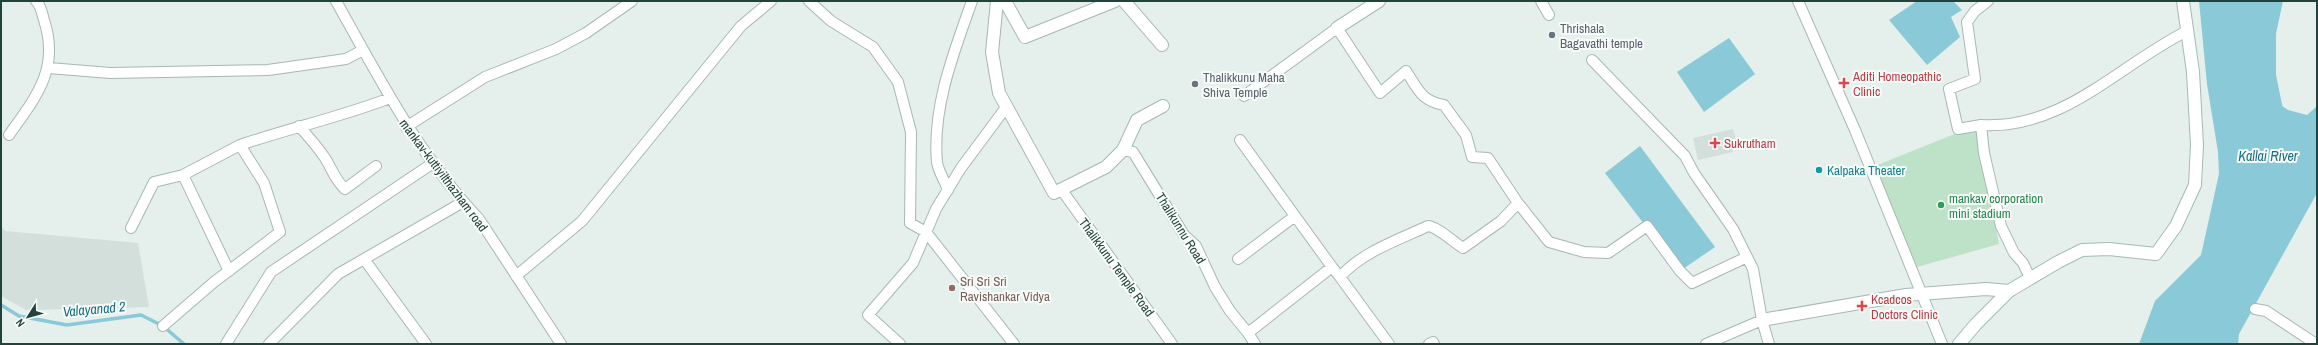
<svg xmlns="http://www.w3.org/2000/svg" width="2318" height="345" viewBox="0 0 2318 345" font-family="'Archivo Narrow',sans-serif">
  <rect width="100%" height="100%" fill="#e5efeb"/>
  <!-- built -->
  <path fill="#d3dfda" d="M1733 129 1738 147 1732 148 1733 152 1698 160 1693 138Z
    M1 226 5 231 138 243 149 307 26 310 1 296Z"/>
  <!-- green -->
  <path fill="#bde2c8" d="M1977 125 1999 244 1917 267 1875 166Z"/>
  <!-- water -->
  <path fill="#8ac9d7" d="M1917 1H1953L1962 10 1951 17 1960 37 1927 65 1889 20Z
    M2199 1H2283L2266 80V95L2288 110 2307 115 2317 106V193L2239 334 2238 344H2139L2155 301 2201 255 2219 174 2218 152 2207 84Z
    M1729 38 1755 74 1704 112 1677 72Z
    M1640 146 1715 247 1680 271 1605 173Z"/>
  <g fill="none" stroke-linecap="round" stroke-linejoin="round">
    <!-- stream -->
    <path stroke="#8ac9d7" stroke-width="3.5" d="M1 305 19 316 67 325 141 315 163 326 184 344"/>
    <!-- river -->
    <path stroke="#8ac9d7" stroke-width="20" d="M2266 1V76L2276 125"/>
    <defs>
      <path id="minor" d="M336 1C379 78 418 154 479 219L561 344
        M809 1 831 21 873 47 898 82 911 132 910 223 926 232 1014 344
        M1541 1 1549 15
        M1798 1 1855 130 1942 344
        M1592 60 1685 156 1694 173 1733 229 1753 269 1762 320 1769 344
        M49 68 110 73 268 70 346 59 363 50
        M1244 96 1337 28 1380 93 1406 71C1418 89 1421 101 1444 105L1466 135 1472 157 1488 158 1518 203 1549 242 1584 252 1608 253 1647 226 1680 271 1692 283 1747 257
        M1981 125 1958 129 1949 89 1975 79 1967 22 1975 11 1988 1
        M299 126C308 136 317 146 325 158 332 169 335 180 345 189L376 166
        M406 127 485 77 556 49 586 33 632 1
        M9 135C36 97 60 69 44 20 42 14 41 5 36 1
        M1240 140 1332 267
        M240 145C290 128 341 117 390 98
        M1123 150 1133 152 1184 235 1196 246 1215 287 1230 311 1248 333 1332 267 1340 277C1362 252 1398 240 1428 226 1438 227 1452 241 1463 248L1501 221 1518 203
        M183 175 229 271
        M1061 189 1172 344
        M948 190C945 181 938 171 937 162 932 107 954 52 972 1
        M131 228 154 182 183 175 240 145 264 183 280 232 214 282 163 326
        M364 259 426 344
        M1238 259 1295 216
        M516 276 582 221 741 26 771 1
        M1340 277 1389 344
        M2030 278 2023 263 2014 253 2001 226 1984 153 1981 125C2063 130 2119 65 2187 31
        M2255 309 2266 311 2316 344
        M1248 333 1255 344
        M226 344 271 272 433 163
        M269 344 338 274 463 202
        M900 344 868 315 913 263 936 209 961 168 1007 106
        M1429 344 1433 342 1434 344
        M1706 344 1762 320"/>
      <path id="tertiary" d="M997 1 992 52 999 93 1054 193 1106 167 1123 150 1137 120 1163 106
        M1005 1 1025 37 1115 1
        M1124 1 1162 45
        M1337 28 1379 1
        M1762 320 1906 295 1986 289 2009 291"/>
      <path id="secondary" d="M1959 344 1976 324 2009 291 2058 262 2082 250 2109 249 2156 254 2176 226 2195 185 2197 145 2193 72 2183 1"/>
    </defs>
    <!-- minor casing -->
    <use href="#minor" stroke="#a7b8b3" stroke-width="12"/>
    <!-- tertiary casing -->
    <use href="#tertiary" stroke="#a7b8b3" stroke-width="14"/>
    <!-- secondary casing -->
    <use href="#secondary" stroke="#a3bcb4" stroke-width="14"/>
    <!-- minor -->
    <use href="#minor" stroke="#fff" stroke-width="10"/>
    <!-- tertiary -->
    <use href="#tertiary" stroke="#fff" stroke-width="12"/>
    <!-- secondary -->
    <use href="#secondary" stroke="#fff" stroke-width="12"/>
  </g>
  <!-- markers -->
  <g fill="#6b7280" stroke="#f7fbf9" stroke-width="1.5">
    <circle cx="1552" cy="35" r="4"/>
    <circle cx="1195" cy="84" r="4"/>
  </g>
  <g fill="#e0444e" stroke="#f7fbf9" stroke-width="1.5">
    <path d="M1842 77h4v4h4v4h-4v4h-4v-4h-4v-4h4z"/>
    <path d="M1713 137h4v4h4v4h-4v4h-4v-4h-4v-4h4z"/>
    <path d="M1860 300h4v4h4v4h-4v4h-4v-4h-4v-4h4z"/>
  </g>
  <circle fill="#0f9aa8" stroke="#f7fbf9" stroke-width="1.5" cx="1819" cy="170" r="4"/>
  <circle fill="#2e9e5b" stroke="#f7fbf9" stroke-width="1.5" cx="1941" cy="205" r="4"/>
  <circle fill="#8d6e63" stroke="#f7fbf9" stroke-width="1.5" cx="952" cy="288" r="4"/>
  <g text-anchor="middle" stroke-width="4" stroke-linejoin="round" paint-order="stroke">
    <!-- worship labels -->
    <g font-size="13" fill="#5b616d" stroke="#f7fbf9" text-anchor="start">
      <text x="1560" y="33">Thrishala<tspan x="1560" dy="15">Bagavathi temple</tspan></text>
      <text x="1203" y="82">Thalikkunu Maha<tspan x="1203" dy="15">Shiva Temple</tspan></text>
    </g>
    <!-- health labels -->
    <g font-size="13" fill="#be3a42" stroke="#f7fbf9" text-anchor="start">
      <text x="1853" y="81">Aditi Homeopathic<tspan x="1853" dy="15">Clinic</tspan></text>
      <text x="1724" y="148">Sukrutham</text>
      <text x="1871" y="304">Kcadcos<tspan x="1871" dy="15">Doctors Clinic</tspan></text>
    </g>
    <!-- culture labels -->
    <g font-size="13" fill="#0d838f" stroke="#f7fbf9" text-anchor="start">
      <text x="1827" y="175">Kalpaka Theater</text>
    </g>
    <!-- street labels -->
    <g font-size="13" fill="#22433b" stroke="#f7fbf9">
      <text transform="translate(444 175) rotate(53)" y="5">mankav-kuttiyilthazham road</text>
      <text transform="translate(1181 228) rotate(58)" y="5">Thalikunnu Road</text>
      <text transform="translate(1117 267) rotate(54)" y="5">Thalikkunu Temple Road</text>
    </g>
    <!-- leisure labels -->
    <g font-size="13" fill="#27864d" stroke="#f7fbf9" text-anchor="start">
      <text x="1949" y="203">mankav corporation<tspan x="1949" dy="15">mini stadium</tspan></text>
    </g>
    <!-- education labels -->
    <g font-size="13" fill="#785e54" stroke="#f7fbf9" text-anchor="start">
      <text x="960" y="286">Sri Sri Sri<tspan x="960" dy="15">Ravishankar Vidya</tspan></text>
    </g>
    <!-- water labels -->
    <g font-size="14" font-style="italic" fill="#176f85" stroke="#f7fbf9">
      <text x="2268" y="161">Kallai River</text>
      <text transform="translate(94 309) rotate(-5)" y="5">Valayanad 2</text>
    </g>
  </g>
  <!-- border -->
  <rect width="2318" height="345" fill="none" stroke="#22433b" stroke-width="4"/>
  <!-- north arrow -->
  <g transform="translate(28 317) rotate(233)" stroke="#f7fbf9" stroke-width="3" paint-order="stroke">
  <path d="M0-3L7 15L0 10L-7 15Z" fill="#22433b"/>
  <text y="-6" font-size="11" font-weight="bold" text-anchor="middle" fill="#22433b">N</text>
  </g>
</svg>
